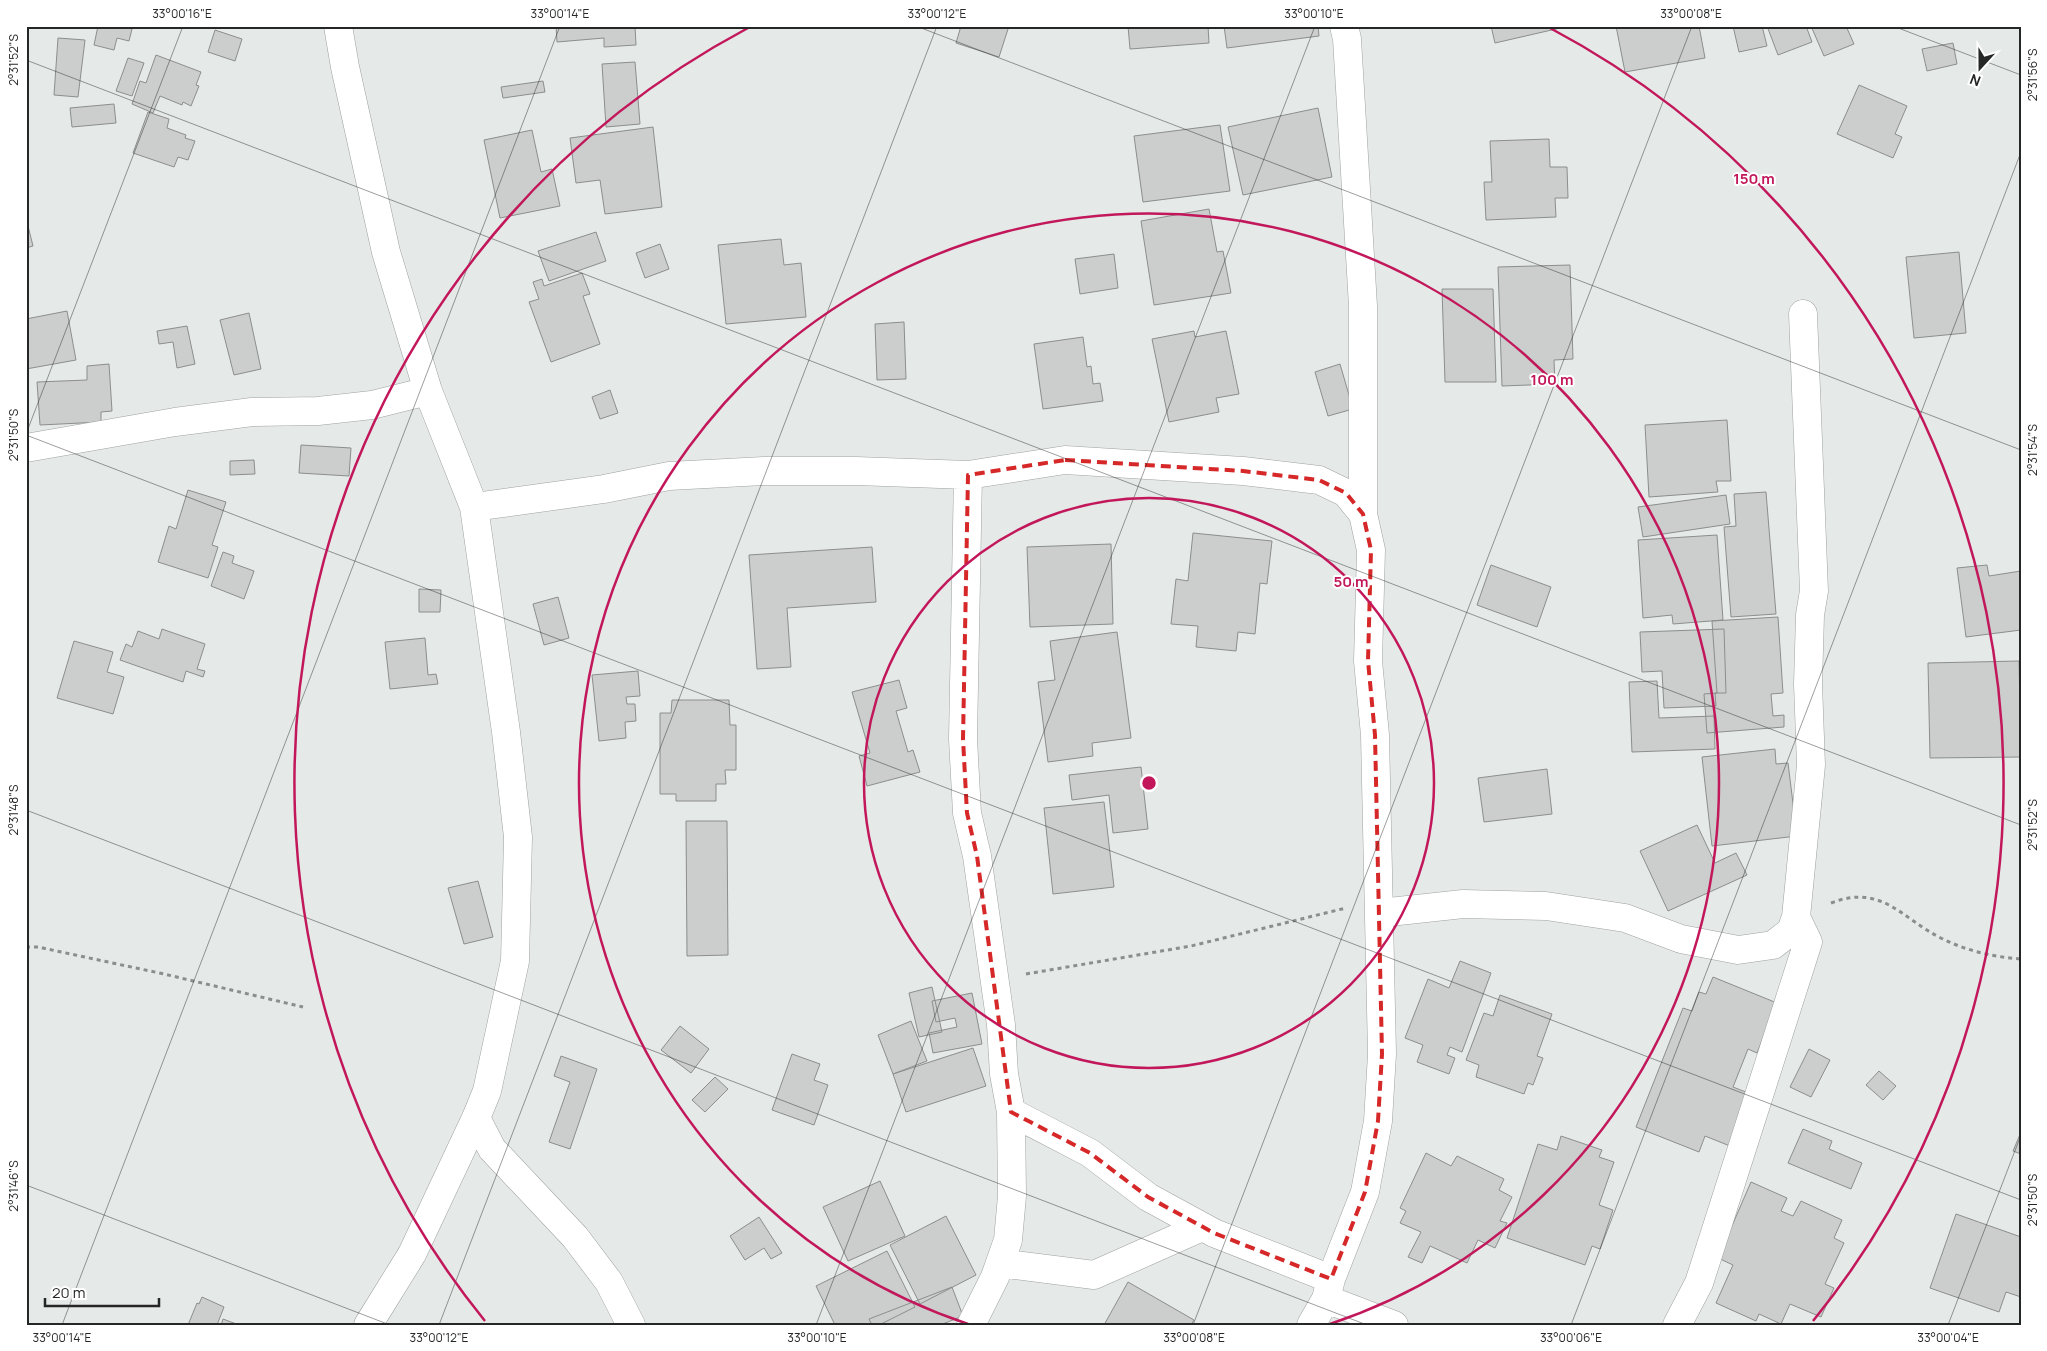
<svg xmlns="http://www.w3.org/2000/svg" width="2047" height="1351" viewBox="0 0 2047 1351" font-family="Manrope,sans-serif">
  <rect width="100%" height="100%" fill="#e5e9e7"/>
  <!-- building -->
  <path fill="#cbcecc" stroke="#8b8e8c" d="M98 26H120L132 29 129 41 117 38 114 50 94 45Z
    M556 26H635L636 45 604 47V38L557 42Z
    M961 26H1009L999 57 956 43Z
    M1128 26H1208L1209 43 1130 49Z
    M1224 26H1318L1319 36 1227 48Z
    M1491 26H1569L1495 43Z
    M1616 26H1699L1705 58 1625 72Z
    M1733 26H1762L1767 46 1739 52Z
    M1767 26H1806L1812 42 1778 55Z
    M1811 26H1846L1854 44 1824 56Z
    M215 30 242 39 235 61 208 52Z
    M58 38 85 40 78 97 54 95Z
    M1953 43 1957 64 1927 71 1922 49Z
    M156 55 201 72 196 85 199 86 191 106 183 102 182 105 160 96 153 113 132 104 140 81 146 83Z
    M128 58 144 63 132 96 116 91Z
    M635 62 640 124 606 127 602 64Z
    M543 81 545 92 503 98 501 87Z
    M1859 85 1907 106 1895 134 1902 137 1893 158 1837 134Z
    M114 104 116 123 72 127 70 108Z
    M1318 108 1332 177 1243 195 1228 127Z
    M148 112 169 119 167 128 186 135 185 138 195 141 188 160 178 157 174 167 133 153Z
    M1220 125 1230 191 1143 202 1134 136Z
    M653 127 662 207 605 214 600 180 576 183 570 138Z
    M532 130 541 172 552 169 560 206 500 218 484 140Z
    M1549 139 1550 167H1567L1568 198H1555L1556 217 1486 220 1484 182H1492L1490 141Z
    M1209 209 1217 252 1223 251 1231 293 1154 305 1141 221Z
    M26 218 33 246 26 248Z
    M596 232 606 261 549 281 538 251Z
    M781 239 784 265 801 263 806 317 726 324 718 245Z
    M660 244 669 269 645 278 636 253Z
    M1959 252 1966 333 1914 338 1906 257Z
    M1114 254 1118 288 1080 294 1075 259Z
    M1570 265 1573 359 1554 360 1555 384 1502 386 1498 267Z
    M582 273 590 294 583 296 600 344 551 362 529 302 539 299 533 282 542 279 544 286Z
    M1442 289H1493L1496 382H1445Z
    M67 311 76 360 26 369V319Z
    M249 313 261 369 234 375 220 320Z
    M904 322 906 379 877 380 875 324Z
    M187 326 195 364 177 368 173 342 159 344 157 331Z
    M1194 331 1195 337 1226 331 1239 394 1216 398 1219 412 1169 422 1152 339Z
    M1083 337 1087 367 1091 366 1093 384 1100 383 1103 401 1043 409 1034 344Z
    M109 364 112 411 101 412V422L40 425 37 382 87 380V366Z
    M1340 364 1353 409 1328 416 1315 372Z
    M610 390 618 413 600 419 592 397Z
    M1727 420 1731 481H1716L1718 492 1649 497 1645 425Z
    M301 445 351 448 349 476 299 473Z
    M254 460 255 474 230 475V461Z
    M188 490 226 502 212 545 218 547 208 578 158 562 169 526 176 529Z
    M1766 492 1776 614 1731 617 1724 527 1736 526 1734 494Z
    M1726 495 1730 524 1643 537 1638 507Z
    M1193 533 1272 541 1267 584 1260 583 1255 634 1238 632 1236 651 1196 647 1198 626 1171 624 1176 579 1188 581Z
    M1717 535 1723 620 1673 624 1672 615 1643 618 1638 540Z
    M1111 544 1113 624 1030 627 1027 547Z
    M872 547 876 602 787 608 791 667 757 669 749 555Z
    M223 552 234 556 232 563 254 571 244 599 211 586Z
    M1491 565 1551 587 1537 627 1477 605Z
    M1987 565 1989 576 2021 571V630L1966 637 1957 568Z
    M419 589 441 590 440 612H419Z
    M558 597 569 638 544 645 533 604Z
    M1778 617 1783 693 1771 694 1773 716 1784 715V727L1707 733 1704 694 1717 693 1712 621Z
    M162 629 205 644 197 669 205 671 203 677 186 671 183 682 120 660 126 644 132 647 138 631 159 639Z
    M1724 629 1726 693H1715L1716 706 1664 708 1662 671 1642 672 1640 632Z
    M1117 632 1131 738 1092 743 1093 756 1048 762 1038 682 1055 680 1050 641Z
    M425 638 428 675 436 674 438 684 390 689 385 642Z
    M74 641 113 652 107 672 124 677 113 714 57 698Z
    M2019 661 2021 757 1930 758 1928 663Z
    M638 671 640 696 626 697 627 704H635L636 721 625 722 626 738 599 741 592 675Z
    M899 680 907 708 896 711 908 752 913 750 920 772 867 786 859 756 870 753 852 692Z
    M1657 681 1659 718 1714 716 1715 749 1632 752 1629 682Z
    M672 700H729L730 725H736V770H725L726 784H716V801H676V794H660V713H671Z
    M1775 749 1776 764 1788 763 1797 836 1712 846 1702 757Z
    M1141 767 1148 829 1113 833 1109 795 1072 800 1069 775Z
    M1547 769 1552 814 1484 822 1478 778Z
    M1104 802 1114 887 1053 894 1044 808Z
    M686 821H727L728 955 687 956Z
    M1697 825 1715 863 1736 853 1747 875 1668 911 1640 851Z
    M478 881 493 937 464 944 448 888Z
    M1460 961 1491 973 1462 1052 1450 1047 1447 1055 1455 1058 1449 1074 1417 1062 1423 1045 1405 1038 1428 979 1449 988Z
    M1713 977 1777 1003 1757 1053 1748 1049 1733 1087 1756 1096 1735 1148 1705 1136 1699 1152 1636 1127 1683 1008 1692 1011 1699 992 1706 994Z
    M932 987 942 1032 919 1037 909 993Z
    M972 993 982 1044 933 1053 929 1033 957 1027 955 1018 936 1022 932 1001Z
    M1500 995 1552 1014 1537 1056 1543 1058 1533 1085 1528 1083 1524 1094 1476 1077 1479 1065 1466 1060 1484 1013 1493 1016Z
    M911 1021 927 1061 893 1074 878 1035Z
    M680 1026 709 1049 691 1073 661 1050Z
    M973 1048 986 1086 906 1112 893 1074Z
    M1809 1049 1830 1060 1811 1097 1790 1087Z
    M792 1054 820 1064 814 1080 828 1085 814 1125 772 1110Z
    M561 1056 597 1069 570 1149 549 1142 570 1082 554 1076Z
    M1879 1071 1896 1086 1883 1100 1866 1085Z
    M715 1077 728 1089 705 1112 692 1100Z
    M1803 1129 1832 1141 1829 1149 1862 1163 1851 1189 1788 1163Z
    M2021 1132V1154L2013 1151Z
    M1561 1136 1602 1150 1599 1157 1614 1162 1599 1205 1613 1210 1600 1249 1592 1246 1585 1265 1507 1238 1538 1144 1557 1150Z
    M1426 1153 1451 1166 1457 1156 1504 1179 1499 1190 1512 1197 1500 1221 1507 1223 1495 1248 1478 1240 1467 1263 1430 1246 1422 1263 1408 1257 1421 1232 1400 1223 1406 1211 1400 1208Z
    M880 1181 905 1236 848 1261 823 1207Z
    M1751 1182 1787 1198 1781 1211 1793 1216 1801 1201 1842 1220 1834 1238 1844 1243 1825 1284 1834 1288 1821 1317 1790 1304 1781 1324 1759 1314 1756 1321 1716 1303 1733 1265 1718 1258Z
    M1956 1214 2021 1237V1297L2006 1292 1999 1312 1930 1288Z
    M946 1216 976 1275 920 1304 890 1245Z
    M759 1217 782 1253 771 1259 764 1248 745 1260 730 1236Z
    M887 1251 915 1307 879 1325H835L816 1286Z
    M1128 1282 1194 1320 1191 1325H1104Z
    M952 1287 963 1316 940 1325H872L869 1319Z
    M202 1297 224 1307 217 1325H188L197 1303 199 1304Z
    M223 1319 239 1325H221Z"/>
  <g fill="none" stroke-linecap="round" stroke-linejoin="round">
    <defs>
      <path id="minor" d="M338 26 345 67 386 252 428 391 474 507 506 732 518 837 515 961 487 1091 476 1118 412 1254 368 1325
        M1344 26 1347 39 1363 306V514
        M26 448 175 422 252 412 318 411 372 405 428 391
        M968 475 963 739 967 813 977 856 1001 1025 1004 1074 1011 1112 1012 1196 1008 1240 995 1277 971 1325
        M474 507 604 489 669 476 764 471H856L968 475 1065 460 1243 471 1319 480 1346 493 1363 514 1371 550 1368 661 1375 735 1382 1054 1378 1121 1365 1192 1331 1279 1326 1299 1311 1325
        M1380 913 1463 904 1546 906 1625 918 1681 939 1738 950 1773 945 1791 931 1796 917 1811 765 1808 684 1810 615 1814 591 1803 314
        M1011 1112 1090 1153 1148 1197 1214 1233 1331 1279
        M476 1118 492 1149 575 1237 609 1282 631 1325
        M1000 1263 1094 1275 1202 1227
        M1326 1299 1394 1325
        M1677 1325 1699 1283 1808 942 1796 917"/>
    </defs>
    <!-- minor casing -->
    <use href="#minor" stroke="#9ea2a0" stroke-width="29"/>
    <!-- path -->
    <path stroke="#8b8e8d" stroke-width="3" stroke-dasharray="4 4" stroke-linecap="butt" d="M1831 903C1883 883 1901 919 1943 939 1967 951 1994 957 2021 959
      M26 947H38L164 974 303 1007
      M1026 974 1191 946 1346 908"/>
    <!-- minor -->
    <use href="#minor" stroke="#fff" stroke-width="28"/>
  </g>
  <!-- marked area -->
  <path fill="none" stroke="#d62828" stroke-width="4" stroke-dasharray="10 6" stroke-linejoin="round" d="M1065 460 1243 471 1319 480 1346 493 1363 514 1371 550 1368 661 1375 735 1382 1054 1378 1121 1365 1192 1331 1279 1214 1233 1148 1197 1090 1153 1011 1112 977 856 967 813 963 739 968 475Z"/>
  <!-- ticks -->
  <path fill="none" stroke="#252726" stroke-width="1" stroke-opacity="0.45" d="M916 26 2021 450M1893 26 2021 75M26 60 2021 825M26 434 183 26M26 435 2021 1200M26 810 1367 1325M26 1185 390 1325M62 1325 560 26M439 1325 937 26M816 1325 1315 26M1193 1325 1692 26M1571 1325 2021 152M1948 1325 2021 1135"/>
  <!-- distance rings -->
  <g fill="none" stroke="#c2185b" stroke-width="2.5">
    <circle cx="1149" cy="783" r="285"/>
    <path d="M968 1324A570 570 0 1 1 1330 1324"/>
    <path d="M485 1321A855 855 0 0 1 748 28M1550 28A855 855 0 0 1 1813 1321"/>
  </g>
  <circle cx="1149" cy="783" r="8" fill="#c2185b" stroke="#fff" stroke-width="2.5"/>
  <g font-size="15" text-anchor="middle" font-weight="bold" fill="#c2185b" stroke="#fff" stroke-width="4" stroke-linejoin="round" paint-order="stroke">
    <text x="1754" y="184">150 m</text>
    <text x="1552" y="385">100 m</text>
    <text x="1351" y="587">50 m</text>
  </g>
  <!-- border -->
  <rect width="2047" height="1351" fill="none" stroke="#ffffff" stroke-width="55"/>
  <!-- north arrow -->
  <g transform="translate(1980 68) rotate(201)" stroke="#ffffff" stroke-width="4" paint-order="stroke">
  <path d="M0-4L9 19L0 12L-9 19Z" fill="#252726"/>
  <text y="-8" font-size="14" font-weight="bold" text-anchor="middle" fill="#252726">N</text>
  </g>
  <!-- scale -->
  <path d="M45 1298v8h114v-8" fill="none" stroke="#252726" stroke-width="2.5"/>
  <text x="52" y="1298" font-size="15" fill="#252726" stroke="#ffffff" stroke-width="4" paint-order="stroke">20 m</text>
  <rect x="28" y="28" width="1992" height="1296" fill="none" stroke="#252726" stroke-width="2"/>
  <g font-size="12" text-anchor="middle" fill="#252726">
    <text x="182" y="18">33°00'16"E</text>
    <text x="560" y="18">33°00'14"E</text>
    <text x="937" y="18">33°00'12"E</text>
    <text x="1314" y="18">33°00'10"E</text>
    <text x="1691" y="18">33°00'08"E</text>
    <text transform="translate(14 60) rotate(-90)" y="4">2°31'52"S</text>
    <text transform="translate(2033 75) rotate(-90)" y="4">2°31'56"S</text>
    <text transform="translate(14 435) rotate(-90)" y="4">2°31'50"S</text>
    <text transform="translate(2033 450) rotate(-90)" y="4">2°31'54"S</text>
    <text transform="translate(14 810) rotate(-90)" y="4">2°31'48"S</text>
    <text transform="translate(2033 825) rotate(-90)" y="4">2°31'52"S</text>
    <text transform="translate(14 1186) rotate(-90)" y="4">2°31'46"S</text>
    <text transform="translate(2033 1200) rotate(-90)" y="4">2°31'50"S</text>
    <text x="62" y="1342">33°00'14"E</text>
    <text x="439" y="1342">33°00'12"E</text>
    <text x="817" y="1342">33°00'10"E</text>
    <text x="1194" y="1342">33°00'08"E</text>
    <text x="1571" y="1342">33°00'06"E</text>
    <text x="1948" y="1342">33°00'04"E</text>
  </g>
</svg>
